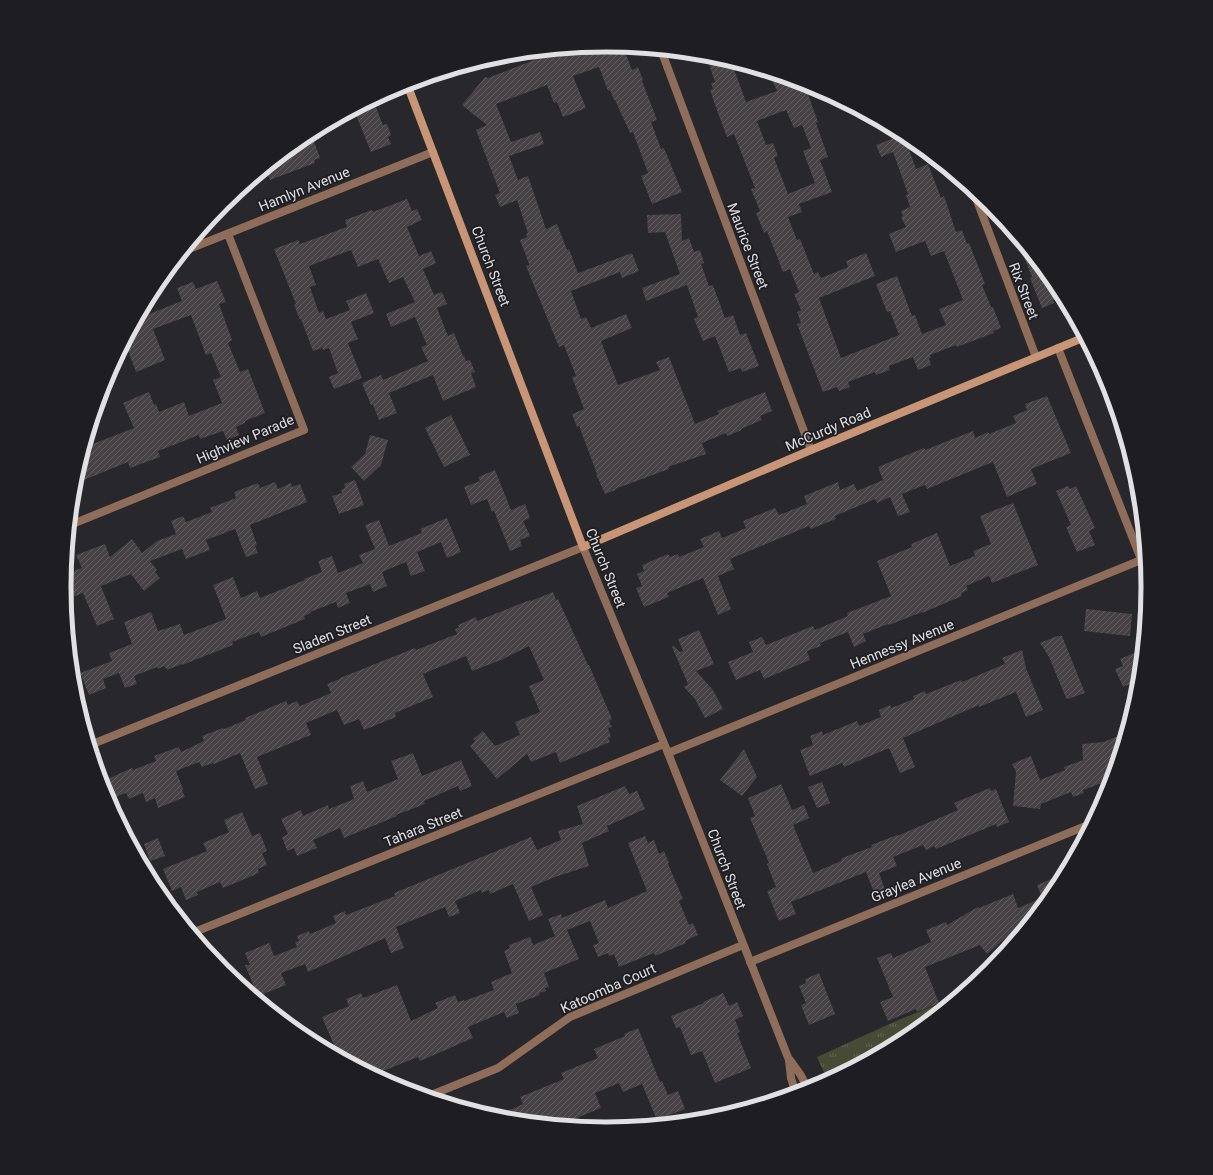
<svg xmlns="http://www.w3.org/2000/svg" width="1213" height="1175" viewBox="0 0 1213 1175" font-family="Roboto,sans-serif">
  <defs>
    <pattern id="grass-tufts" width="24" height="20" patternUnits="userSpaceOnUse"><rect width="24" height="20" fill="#474b35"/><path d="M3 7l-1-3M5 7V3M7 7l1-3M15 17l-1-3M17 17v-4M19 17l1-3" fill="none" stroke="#616552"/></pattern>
    <pattern id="building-hatch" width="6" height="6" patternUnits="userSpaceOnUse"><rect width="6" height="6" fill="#464246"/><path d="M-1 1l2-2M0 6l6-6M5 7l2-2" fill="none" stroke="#605d61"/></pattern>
  </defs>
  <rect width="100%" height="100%" fill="#27272c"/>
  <!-- grass -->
  <path fill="url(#grass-tufts)" d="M961 995 908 1039 828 1081 817 1057 896 1021Z"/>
  <!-- building -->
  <path fill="url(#building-hatch)" fill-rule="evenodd" d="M607 45 623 47 632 70 638 67 643 80 642 81 657 120 651 122 661 149 664 148 682 192 652 204 641 176 648 173 633 132 630 133 615 100H614L610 90 608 91 599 67 573 76 586 108 563 117 557 102 554 103 547 85 496 104 511 142 540 132 544 144 509 156 518 180 528 176 546 229 557 224 567 250 569 249 578 273 632 253 639 271 622 278 620 272 571 291 581 319 586 317 591 328 626 314 632 328 601 341 618 385 660 370 656 362 669 357 695 424 719 414 717 411 765 392 772 411 760 416 762 420 741 429 742 430 727 436 726 433 702 443 706 454 668 467 669 469 615 489 616 490 605 494 596 474H597L579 426 577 427 572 414 584 409 572 377 576 376 564 345 559 347 526 266 529 265V264L520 240 527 237 526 234 528 233 517 200 500 207 495 195 500 193 476 130 487 125 462 105 485 77 488 78 562 49Z
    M706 55 731 61 746 102 777 91 773 82 784 78 814 86 820 89 808 94 818 122 816 123 828 157 820 160 832 192 799 204 802 212 788 217 797 240 800 239 814 274 818 272 821 278 848 267 846 261 866 253 875 276 819 298 841 358 899 335 890 311 887 312 876 284 897 276 912 316 915 315 922 334 946 325 939 309 963 300 944 251 931 256 925 241 896 252 889 234 906 227 901 217 903 216 901 211 910 207 906 195 908 194 893 152 881 157 876 145 894 138 889 126 908 137 916 143 908 147 916 169 928 164 941 198 944 196 956 232 962 230 967 244 969 243 985 284 982 285 991 307H993L1001 328 993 331 994 333 978 339 957 347 956 345 930 355 931 358H929L931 365 918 370 913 357 889 366 890 370 876 375 875 372 848 382 850 387 839 391 837 387 823 392 797 324 801 323 797 312 801 310 794 294 799 292 790 269 783 272 767 231 764 233 756 213 760 211 751 189 755 188 734 134 727 137 718 113 710 90 713 89 711 83 715 82ZM786 110 794 128 802 125 811 148 803 151 815 183 788 194 774 158 778 156 773 143 766 145 757 121Z
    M373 100 383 125 387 124 391 135 388 137 391 144 371 152 354 110Z
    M313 139 320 158 314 160 315 163 270 180 265 169 292 147Z
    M407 199 412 211 417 209 422 220 407 227 419 256 431 251 436 263 423 269 434 295 442 292 447 304 437 308 448 336 454 333 463 356H464L466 361 470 360 475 372 471 373 476 387 443 401 433 375 389 393 397 413 379 420 373 405H371L362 383 381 375 383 380 428 361 421 347 427 345 415 317 391 327 386 314 415 302 403 277 389 283 378 259 358 267 351 250 309 266 316 285 310 287 319 313 323 311 326 319 350 310 346 301 366 293 374 313 351 322 358 339 348 343 362 378 334 389 329 377 338 373 329 348 323 350 322 348 313 351 301 319 300 320 294 305 296 304 274 249 298 240 300 244 347 227 345 220 372 210 373 212Z
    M681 214 682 241 689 238 694 252 700 250 704 263 701 264 709 286 713 285 725 318 733 315 740 335 746 333 759 366 742 372 741 368 729 372 715 336 703 341 694 319 698 317 687 285 646 301 642 288 680 274 665 232 648 233 647 215Z
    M1021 241 1058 286 1063 297 1053 300 1054 303 1042 308 1030 278 1032 277 1018 242Z
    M217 281 226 302 219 304 232 340 228 343 240 372 248 369 265 413 245 421V423L236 427 239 435 227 440 223 431 200 439 199 435 158 451 160 457 130 468 128 462 74 484 85 447 134 428 123 403 149 392 154 405 156 404 159 412 184 402 189 416 222 403 213 380 221 377 211 353 206 355 191 315 153 329 165 360 136 372 127 348 133 344 130 335 139 318 182 301 177 288 193 282 196 289Z
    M1047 396 1071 453 1031 469 1037 484 1007 497 993 462 927 489 925 485 902 494 910 512 898 516 890 497 877 503 875 499 835 516 836 519 811 529 809 526 730 559 734 569 718 576 731 609 718 615 703 578 667 593 669 597 644 607 636 588 642 586 637 574 644 571 642 565 668 554 670 557 678 554 679 557 704 547 700 539 719 531 722 538 746 528 743 521 775 508 779 515 807 504 804 496 838 482 840 490 854 484 857 491 883 480 878 467 924 448 925 450 973 431 975 438 988 432 989 434 1016 423 1013 416 1027 410 1025 404Z
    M451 415 470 455 444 467 425 428Z
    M370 435 388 440 381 465 364 481 351 467 365 454Z
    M495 470 511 510 525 504 530 518 523 521 530 536 520 540 522 546 510 551 494 511 492 512 487 499 471 505 464 487 480 481 478 477Z
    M355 480 364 505 339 514 332 496 342 493 341 490 345 488 344 484Z
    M275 482 278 489 291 483 292 487 300 484 307 502 250 525 257 545 255 546 258 553 246 557 235 529 206 540 210 550 186 559 182 549 150 561 157 570 155 572 160 578 144 591 131 574 101 586 114 619 97 626 83 593 65 600 64 587 65 574 82 568 76 555 105 544 110 557 132 539 142 553 157 541 176 534 171 521 183 516 186 522 212 512 210 508 236 498 234 492 258 483 260 488Z
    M1068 486 1070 489 1076 486 1095 528 1089 531 1095 545 1077 552 1066 527 1071 525 1056 491Z
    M1013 503 1038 565 992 583 989 576 966 586 968 590 961 593 962 596 922 613V612L889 625 888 624 863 634 866 641 854 647 848 632 820 643 821 646 807 651 810 660 764 679 760 670 736 680 728 662 753 652 749 642 762 637 766 645 813 626 815 630 848 616 847 613 891 596 877 561 912 547 911 544 937 533 950 566 975 556 973 551 991 544 980 516Z
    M447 518 461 552 447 558 441 542 417 552 425 571 411 576 406 562 382 572 387 586 373 592 370 584 346 593 350 603 338 608 336 602 310 612 311 613 304 616 305 619 261 637 259 632 232 642 233 645 182 665V664L167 670 166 667 165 668 164 666 158 669 157 667 134 676 137 684 125 688 119 673 103 679 106 688 89 695 80 673 112 661 109 653 132 644 124 622 151 612 158 631 180 624 184 635 226 619 213 585 233 577 241 598 257 591 260 598 305 580 304 579 322 572 318 561 332 556 338 573 363 563 359 555 375 549 365 525 379 520 389 546 422 533 420 529Z
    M553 592 556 600 558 599 588 665H589L612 719 609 721 612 727 608 728 611 737 608 738 610 742 560 763 556 752 531 762 527 754 497 779 470 746 475 741 473 739 483 731 495 746 520 735 515 722 540 712 529 686 544 680 529 646 501 660 472 671 466 656 423 674 433 697 395 713 396 717 364 730 359 719 344 725 337 710 306 723 311 735 257 757 268 784 255 789 240 753 214 764 213 763 202 767 199 762 176 771 183 789 182 790 185 797 158 808 155 798 146 802 143 793 129 799 126 793 108 800 105 795 101 782 132 768 133 770 156 761 154 756 179 747 181 752 204 741 202 736 223 728 224 729 246 720 245 718 286 701 288 705 297 701 300 706 331 693 327 684 340 679V678L415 648 416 650 457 634 455 629 459 628 458 625 476 617 477 621 530 600 531 601Z
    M1086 609 1132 614 1130 636 1084 631Z
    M699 630 714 664 696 671 713 690 723 709 705 718 695 699 684 687 688 684 672 647 674 646 680 652 683 651 678 639Z
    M1057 636H1062L1085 693 1068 699 1066 698 1049 657 1040 643Z
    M1022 650 1026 668 1043 710 1026 717 1016 692 979 707V705L903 738 915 767 900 773 889 748 844 767 842 763 810 776 800 750 813 745 810 736 822 731 823 735 857 721 859 726 881 717 879 710 890 705 891 708 914 699 913 696 925 691 926 694 961 680 962 682 1005 664 1002 658Z
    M1136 652 1141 664 1139 694 1137 700 1130 684 1123 687 1115 669 1123 666 1120 659Z
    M1127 732 1113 779 1083 790 1084 793 1073 797 1071 792 1041 804 1040 809 1013 806 1016 772 1012 764 1031 756 1040 780 1065 770 1064 767 1083 760 1082 744 1104 742Z
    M744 749 757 777 742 796 720 780Z
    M413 753 422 776 461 760 472 786 460 791 458 786 424 801 425 804 396 815 397 816 344 838 340 828 313 840 317 848 297 856 294 848 287 851 282 837 288 834 281 819 301 810 303 816 328 805 329 809 354 799 350 786 363 781 367 792 398 779 391 761Z
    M822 782 830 803 817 808 808 787Z
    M781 784 792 810 804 805 809 818 793 825 813 873 841 861 842 858 872 847 871 845 897 835V836L958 810 954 803 990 788 991 791 996 789 1009 822 997 827 996 824 936 849 934 846 926 850 923 845 893 857 897 866 879 873 887 895 877 900 866 872 791 902 796 914 779 921 767 891 776 887 767 864 769 863 750 818 755 816 748 798Z
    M625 786 629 794 637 791 645 809 607 826 609 831 582 843 589 866 555 877 531 887 543 915 529 921 513 884 490 894 489 890 482 893 481 890 455 901 460 913 449 917 445 907 396 927 404 948 391 953 385 938 308 972 305 964 281 973 286 985 258 996 245 965H250L245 953 269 943 274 956 297 947 295 942 299 941 297 936 309 931 310 934 336 923 333 916 345 911 346 915 395 896 394 893 531 837 537 850 561 840 558 831 583 824 577 806Z
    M242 812 252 836 260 833 267 851 262 853 267 865 258 869 259 873 223 888 220 882 197 892 198 895 186 900 181 887 172 891 163 869 207 851 203 843 229 832 224 820Z
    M645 836 648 843 654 840 659 854 664 851 669 863 668 864 683 899 679 901 689 925 693 923 698 935 685 941 686 943 655 956 654 953 619 967 614 954 609 956 608 953 598 957 593 945 599 943 590 921 567 930 579 959 544 973 549 987 545 988 546 991 539 993 540 995 516 1004 519 1013 507 1018 504 1012 468 1027 473 1038 420 1061 418 1057 373 1075 344 1059 340 1051 337 1052 322 1017 349 1006 346 999 361 993 363 998 397 985 411 1021 438 1008 435 1003 455 995 458 1002 464 1000V1001L494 990 491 982 512 973 504 951 510 948 509 945 530 937 533 945 555 936 548 919 561 914 562 918 605 900 608 908 647 891 628 843Z
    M158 838 165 856 150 861 144 844Z
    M1056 877 1060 885 1057 889 1011 946 1007 937 987 954 980 945 925 967 939 1003 917 1012 916 1009 888 1021 880 1002 893 997 877 958 891 953 893 958 931 942 926 930 946 922 947 925 978 907 979 908 1013 894 1018 908 1042 898 1037 885Z
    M819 973 835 1014 809 1025 801 1005 806 1003 799 986 806 983 805 979Z
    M723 993 729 1006 737 1002 743 1016 735 1020 740 1032 737 1033 751 1068 715 1083 702 1051 691 1055 680 1027 676 1028 671 1016 704 1003 703 1002Z
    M638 1028 660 1082 662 1081 668 1095 678 1091 685 1109 657 1120 642 1084 623 1092 619 1083 595 1093 601 1108 559 1125 500 1120 494 1117 523 1104 520 1097 564 1079 561 1073 598 1058 594 1049 625 1036 624 1034Z"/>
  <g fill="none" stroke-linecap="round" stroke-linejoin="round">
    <!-- minor -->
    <path stroke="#8e6e5a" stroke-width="8" d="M661 50 811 450
      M408 85 425 79
      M973 190 1036 357
      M184 251 433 152
      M1058 348 1148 577
      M70 525 304 430 228 234
      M668 753 1146 558
      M192 933 664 744
      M750 962 1093 823
      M426 1097 498 1068 570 1017 743 945"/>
    <!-- tertiary -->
    <path stroke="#8e6e5a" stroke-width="8" d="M90 745 583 547 668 753 789 1060 791 1078 796 1094
      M790 1060 800 1074 809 1090"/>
    <!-- secondary -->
    <path stroke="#c89676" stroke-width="8" d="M407 84 583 547 811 450 1085 337"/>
  </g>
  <g text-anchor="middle" stroke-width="3.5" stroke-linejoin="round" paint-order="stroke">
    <!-- street labels -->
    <g font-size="14" fill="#e1e1e4" stroke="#1e1e22">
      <text transform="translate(304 189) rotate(-22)" y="5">Hamlyn Avenue</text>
      <text transform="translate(748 246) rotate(69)" y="5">Maurice Street</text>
      <text transform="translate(491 266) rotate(69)" y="5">Church Street</text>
      <text transform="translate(1024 291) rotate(69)" y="5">Rix Street</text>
      <text transform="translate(828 429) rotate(-23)" y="5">McCurdy Road</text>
      <text transform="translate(245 439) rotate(-23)" y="5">Highview Parade</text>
      <text transform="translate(606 568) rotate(68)" y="5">Church Street</text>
      <text transform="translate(332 634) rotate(-22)" y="5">Sladen Street</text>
      <text transform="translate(902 644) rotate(-22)" y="5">Hennessy Avenue</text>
      <text transform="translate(423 827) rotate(-22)" y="5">Tahara Street</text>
      <text transform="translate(727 869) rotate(69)" y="5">Church Street</text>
      <text transform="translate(916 880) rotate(-22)" y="5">Graylea Avenue</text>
      <text transform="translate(608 988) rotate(-24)" y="5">Katoomba Court</text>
    </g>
  </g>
  <!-- crop -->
  <path d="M0 0H1213V1175H0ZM71 587a535 535 0 1 1 1070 0a535 535 0 1 1-1070 0Z" fill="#1e1e22" fill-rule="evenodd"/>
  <path fill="none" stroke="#e1e1e4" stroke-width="5" d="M71 587a535 535 0 1 1 1070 0a535 535 0 1 1-1070 0Z"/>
</svg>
